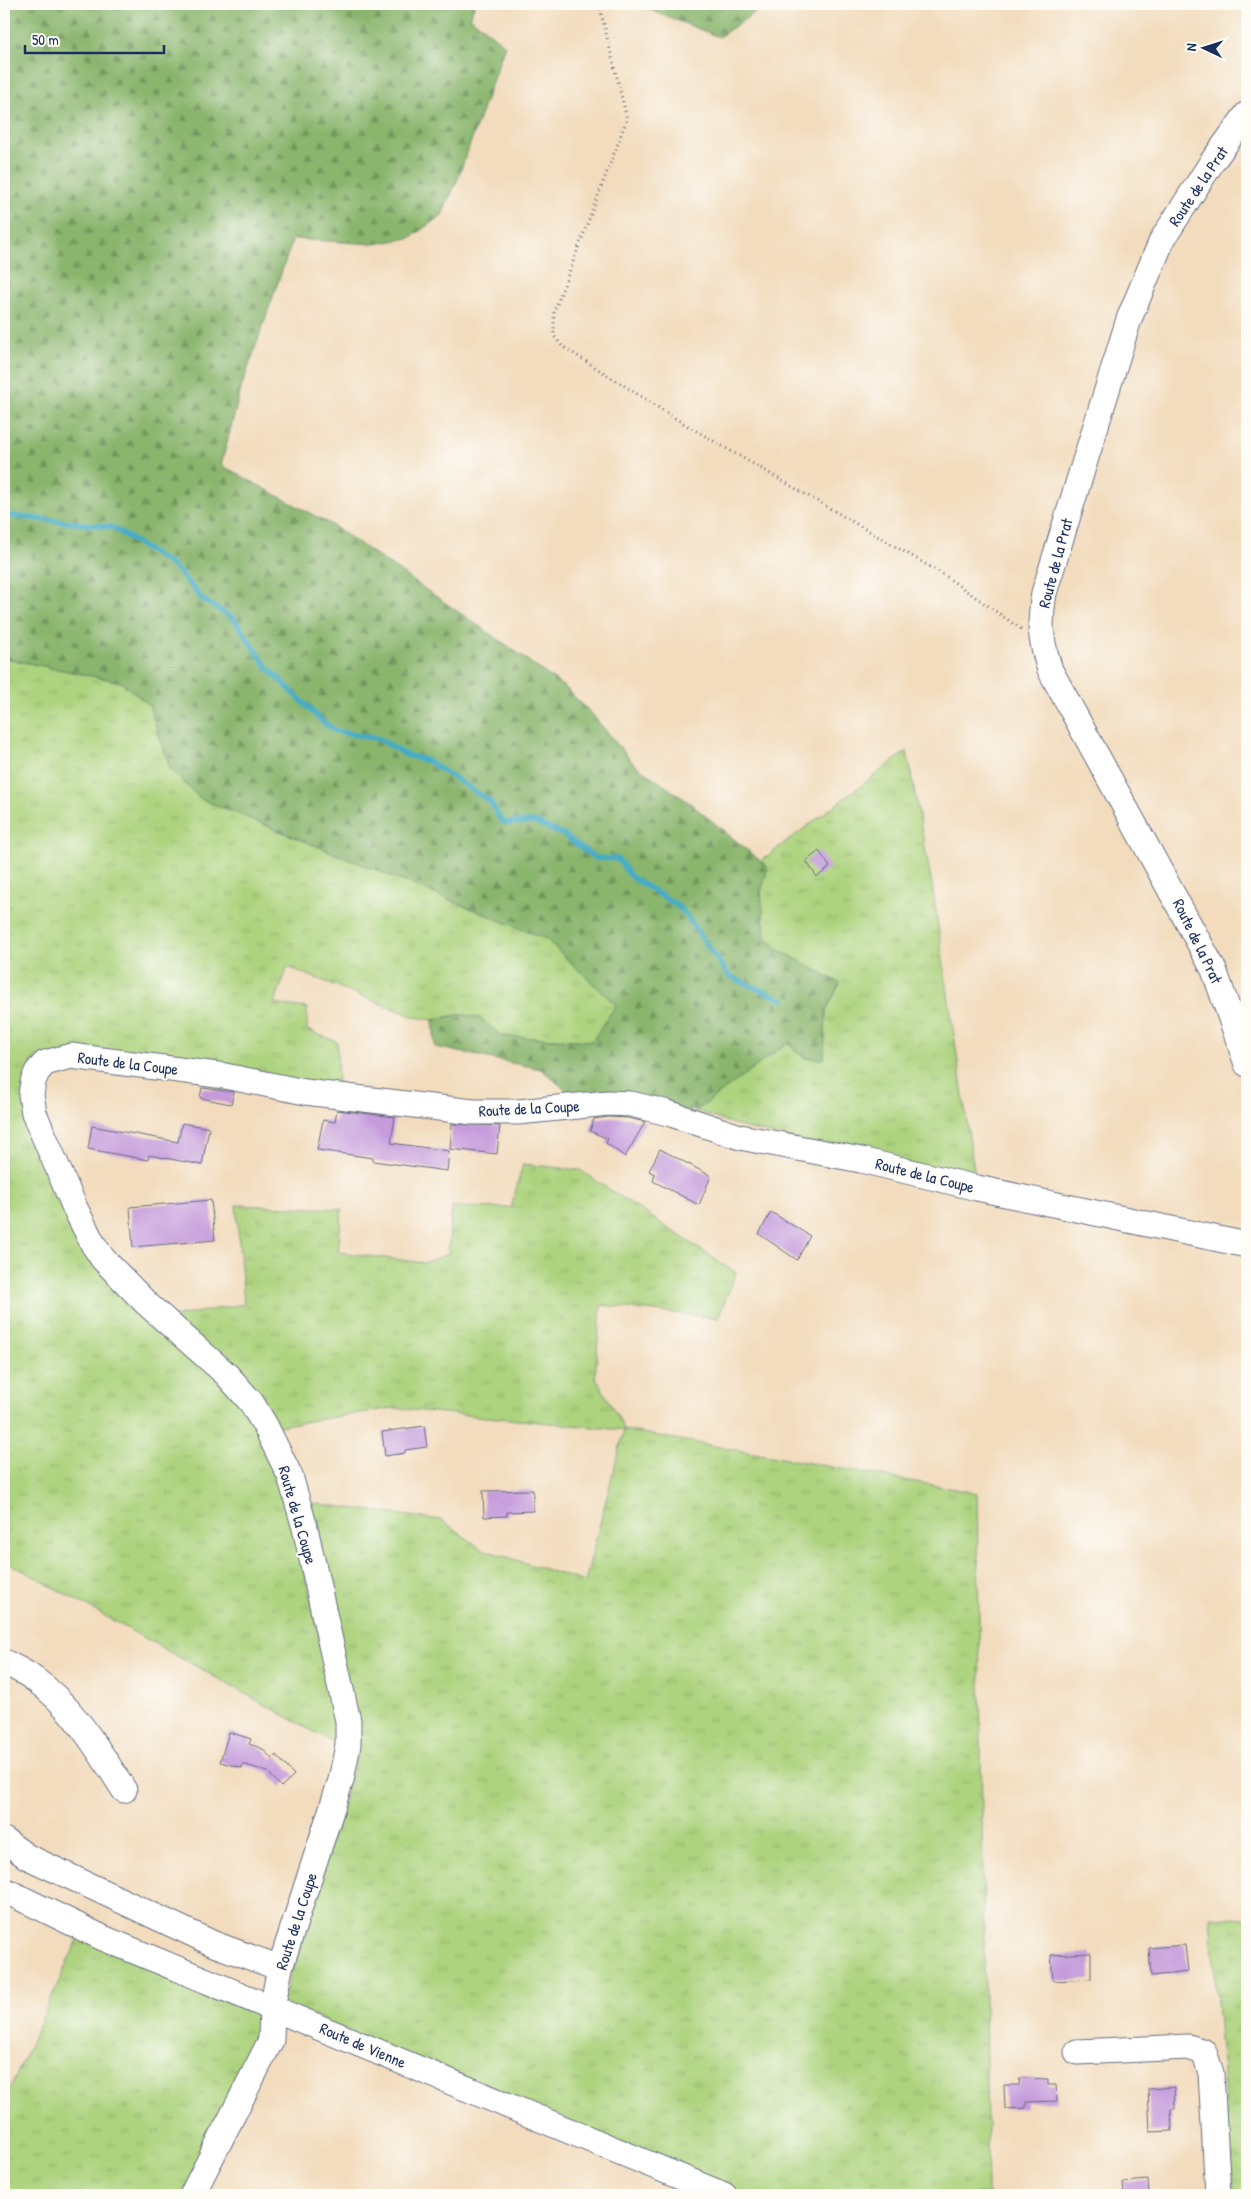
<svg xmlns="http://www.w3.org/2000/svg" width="1251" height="2199" viewBox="0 0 1251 2199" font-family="'Patrick Hand',sans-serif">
  <defs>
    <pattern id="grass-tufts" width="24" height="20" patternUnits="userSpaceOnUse" patternTransform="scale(1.25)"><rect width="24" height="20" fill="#add37e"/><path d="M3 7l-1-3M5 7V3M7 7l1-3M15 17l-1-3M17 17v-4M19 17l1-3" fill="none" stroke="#94b56f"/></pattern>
    <pattern id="forest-firs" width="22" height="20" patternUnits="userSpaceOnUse" patternTransform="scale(1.25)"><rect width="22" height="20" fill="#8ab56d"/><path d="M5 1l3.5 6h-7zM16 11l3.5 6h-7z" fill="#70945d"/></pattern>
  </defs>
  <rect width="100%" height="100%" fill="#fdfcf7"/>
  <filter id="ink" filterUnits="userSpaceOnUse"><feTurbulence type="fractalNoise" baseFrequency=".02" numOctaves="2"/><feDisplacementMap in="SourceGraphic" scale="10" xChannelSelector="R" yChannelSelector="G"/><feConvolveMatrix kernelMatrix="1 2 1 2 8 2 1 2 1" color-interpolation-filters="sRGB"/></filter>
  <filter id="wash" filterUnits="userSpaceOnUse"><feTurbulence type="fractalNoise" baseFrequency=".0096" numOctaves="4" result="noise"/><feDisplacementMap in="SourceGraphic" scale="20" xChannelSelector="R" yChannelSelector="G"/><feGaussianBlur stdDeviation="1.12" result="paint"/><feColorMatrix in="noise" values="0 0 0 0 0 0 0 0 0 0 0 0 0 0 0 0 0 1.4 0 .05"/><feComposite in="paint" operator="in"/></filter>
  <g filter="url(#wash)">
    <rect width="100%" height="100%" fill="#f2dcbd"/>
    <!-- grass -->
    <path fill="url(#grass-tufts)" stroke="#64816e" d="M4 658 121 682 149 705 171 770 201 799 546 939 616 1005 593 1041 501 1036 480 1018 461 1014 433 1020 414 1017 288 967 274 1004 307 1008V1030L337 1042 338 1085 31 1061 61 1196 248 1409 288 1495 343 1748 4 1560Z
      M907 751 932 885 975 1177 744 1128 696 1111 787 1043 805 1058H824L826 1011 840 983 776 948 765 936 761 892 768 867 761 861Z
      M523 1164 580 1170 736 1273 718 1318 601 1305 595 1376 625 1430 977 1493 988 2195H741L282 2003 356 1759 310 1515 312 1503 441 1520 482 1549 585 1582 624 1430 392 1408 278 1426 172 1317 244 1304 236 1205 342 1209 338 1252 424 1263 448 1254 452 1207 511 1208Z
      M1210 1917 1247 1919V2195H1233Z
      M79 1937 268 2019 183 2195H4V2102Z"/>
    <!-- forest -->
    <path fill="url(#forest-firs)" stroke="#527266" d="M4 4H475L470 17 505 45 457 181 442 215 410 238 374 244 293 239 241 389 221 465 332 525 508 646 568 690 590 712 634 764 691 804 768 867 761 892 765 936 776 948 840 983 826 1011 824 1059 805 1058 787 1043 696 1111 575 1098 541 1069 435 1047 433 1020 461 1014 480 1018 501 1036 592 1041 616 1005 546 939 201 799 171 770 149 705 121 682 4 658Z
      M635 4H767L719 37Z"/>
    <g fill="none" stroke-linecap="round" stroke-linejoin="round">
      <!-- stream -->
      <path stroke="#45acc5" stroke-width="5.5" d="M4 515 112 527 174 567 203 600 234 619 268 668 323 722 336 731 379 739 406 755 428 761 491 802 499 818 505 823 534 822 564 835 595 858 618 859 631 877 675 904 683 911 729 976 784 1000"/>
    </g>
    <g id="blocks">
      <!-- building -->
      <path fill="#c59bdb" d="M819 851 830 867 817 877 806 861Z
        M202 1088 234 1092 231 1104 200 1098Z
        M337 1110 395 1117 391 1143 449 1151 447 1171 373 1161V1158L317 1150 323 1120 335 1122Z
        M608 1117 629 1118 645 1122 625 1157 606 1143 608 1139 590 1131 594 1119Z
        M182 1123 209 1128 202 1165 149 1155 148 1160 88 1149 92 1126 178 1142Z
        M452 1124 500 1126 497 1154 450 1149Z
        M660 1149 711 1176 699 1205 653 1181 655 1174 649 1171Z
        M211 1200 215 1240 133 1247 130 1207Z
        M771 1212 810 1236 797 1260 759 1234Z
        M424 1426 427 1447 405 1450V1453L385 1456 382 1432Z
        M533 1490V1511L507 1512V1516L484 1517 483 1491Z
        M229 1732 251 1739 249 1744 263 1749 272 1759 276 1755 294 1775 281 1787 268 1772 243 1764 242 1768 220 1762Z
        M1185 1945 1188 1972 1151 1976 1149 1948Z
        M1091 1953V1979L1053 1981 1051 1955Z
        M1020 2078 1048 2079V2085H1056L1057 2101 1026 2102V2108L1005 2109 1004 2085H1019Z
        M1174 2087 1175 2109H1171L1172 2131 1150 2132 1148 2089Z
        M1148 2180 1149 2195H1124L1123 2182Z"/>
    </g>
  </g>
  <g filter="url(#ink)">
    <use href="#blocks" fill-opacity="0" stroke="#666c7f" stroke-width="1"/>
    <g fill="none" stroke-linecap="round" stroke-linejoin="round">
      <defs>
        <path id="minor" d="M1247 114 1212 162 1162 240 1129 319 1044 593C1039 626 1040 638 1050 670L1214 970 1247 1064
          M4 1662C14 1667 25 1672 34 1679 73 1706 99 1751 124 1790
          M4 1840 26 1856 214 1944 280 1968
          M4 1890 103 1938 724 2195
          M1077 2052 1188 2047 1204 2052 1211 2073 1218 2195
          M192 2195 271 2040 272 2008 280 1968 341 1780 348 1745V1721L305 1528 290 1476 266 1427 251 1402 227 1375 147 1304 103 1259 93 1244 75 1208 34 1113 31 1095 33 1082 37 1072 45 1063 71 1056 225 1076 305 1092 473 1112H518L608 1103 631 1104 668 1113 740 1137 861 1160 977 1188 1247 1245"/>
      </defs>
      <!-- minor casing -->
      <use href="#minor" stroke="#666c7f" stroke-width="27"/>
      <!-- path -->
      <path stroke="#666c7f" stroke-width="3" stroke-dasharray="1 4" stroke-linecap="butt" d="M599 4 627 119 554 312V336L562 346 681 422 941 573 1021 629"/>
      <!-- minor -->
      <use href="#minor" stroke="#fff" stroke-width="25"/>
    </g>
  </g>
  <g text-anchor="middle" stroke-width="4.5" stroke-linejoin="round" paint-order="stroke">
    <!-- street labels -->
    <g font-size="16" fill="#1b2f5e" stroke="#fdfcf7">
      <text transform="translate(1198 186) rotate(-56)" y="6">Route de la Prat</text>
      <text transform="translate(1055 563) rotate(-75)" y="6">Route de la Prat</text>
      <text transform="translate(1198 941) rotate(64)" y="6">Route de la Prat</text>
      <text transform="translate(128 1063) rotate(7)" y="6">Route de la Coupe</text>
      <text transform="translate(529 1108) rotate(-3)" y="6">Route de la Coupe</text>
      <text transform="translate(925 1175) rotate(14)" y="6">Route de la Coupe</text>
      <text transform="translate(298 1515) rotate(74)" y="6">Route de la Coupe</text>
      <text transform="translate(296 1921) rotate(-72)" y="6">Route de la Coupe</text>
      <text transform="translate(363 2045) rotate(23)" y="6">Route de Vienne</text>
    </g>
  </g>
  <!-- margin -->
  <rect width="1251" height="2199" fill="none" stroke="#fdfcf7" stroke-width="20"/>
  <!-- north arrow -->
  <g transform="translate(1204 48) rotate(274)" stroke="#fdfcf7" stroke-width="4" paint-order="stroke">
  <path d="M0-4L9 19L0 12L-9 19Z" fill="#1b2f5e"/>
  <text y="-8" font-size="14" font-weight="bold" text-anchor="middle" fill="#1b2f5e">N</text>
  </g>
  <!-- scale -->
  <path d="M25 45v8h139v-8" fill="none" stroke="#1b2f5e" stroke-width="2.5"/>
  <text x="32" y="45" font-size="15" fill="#1b2f5e" stroke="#fdfcf7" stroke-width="4" paint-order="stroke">50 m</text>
</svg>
